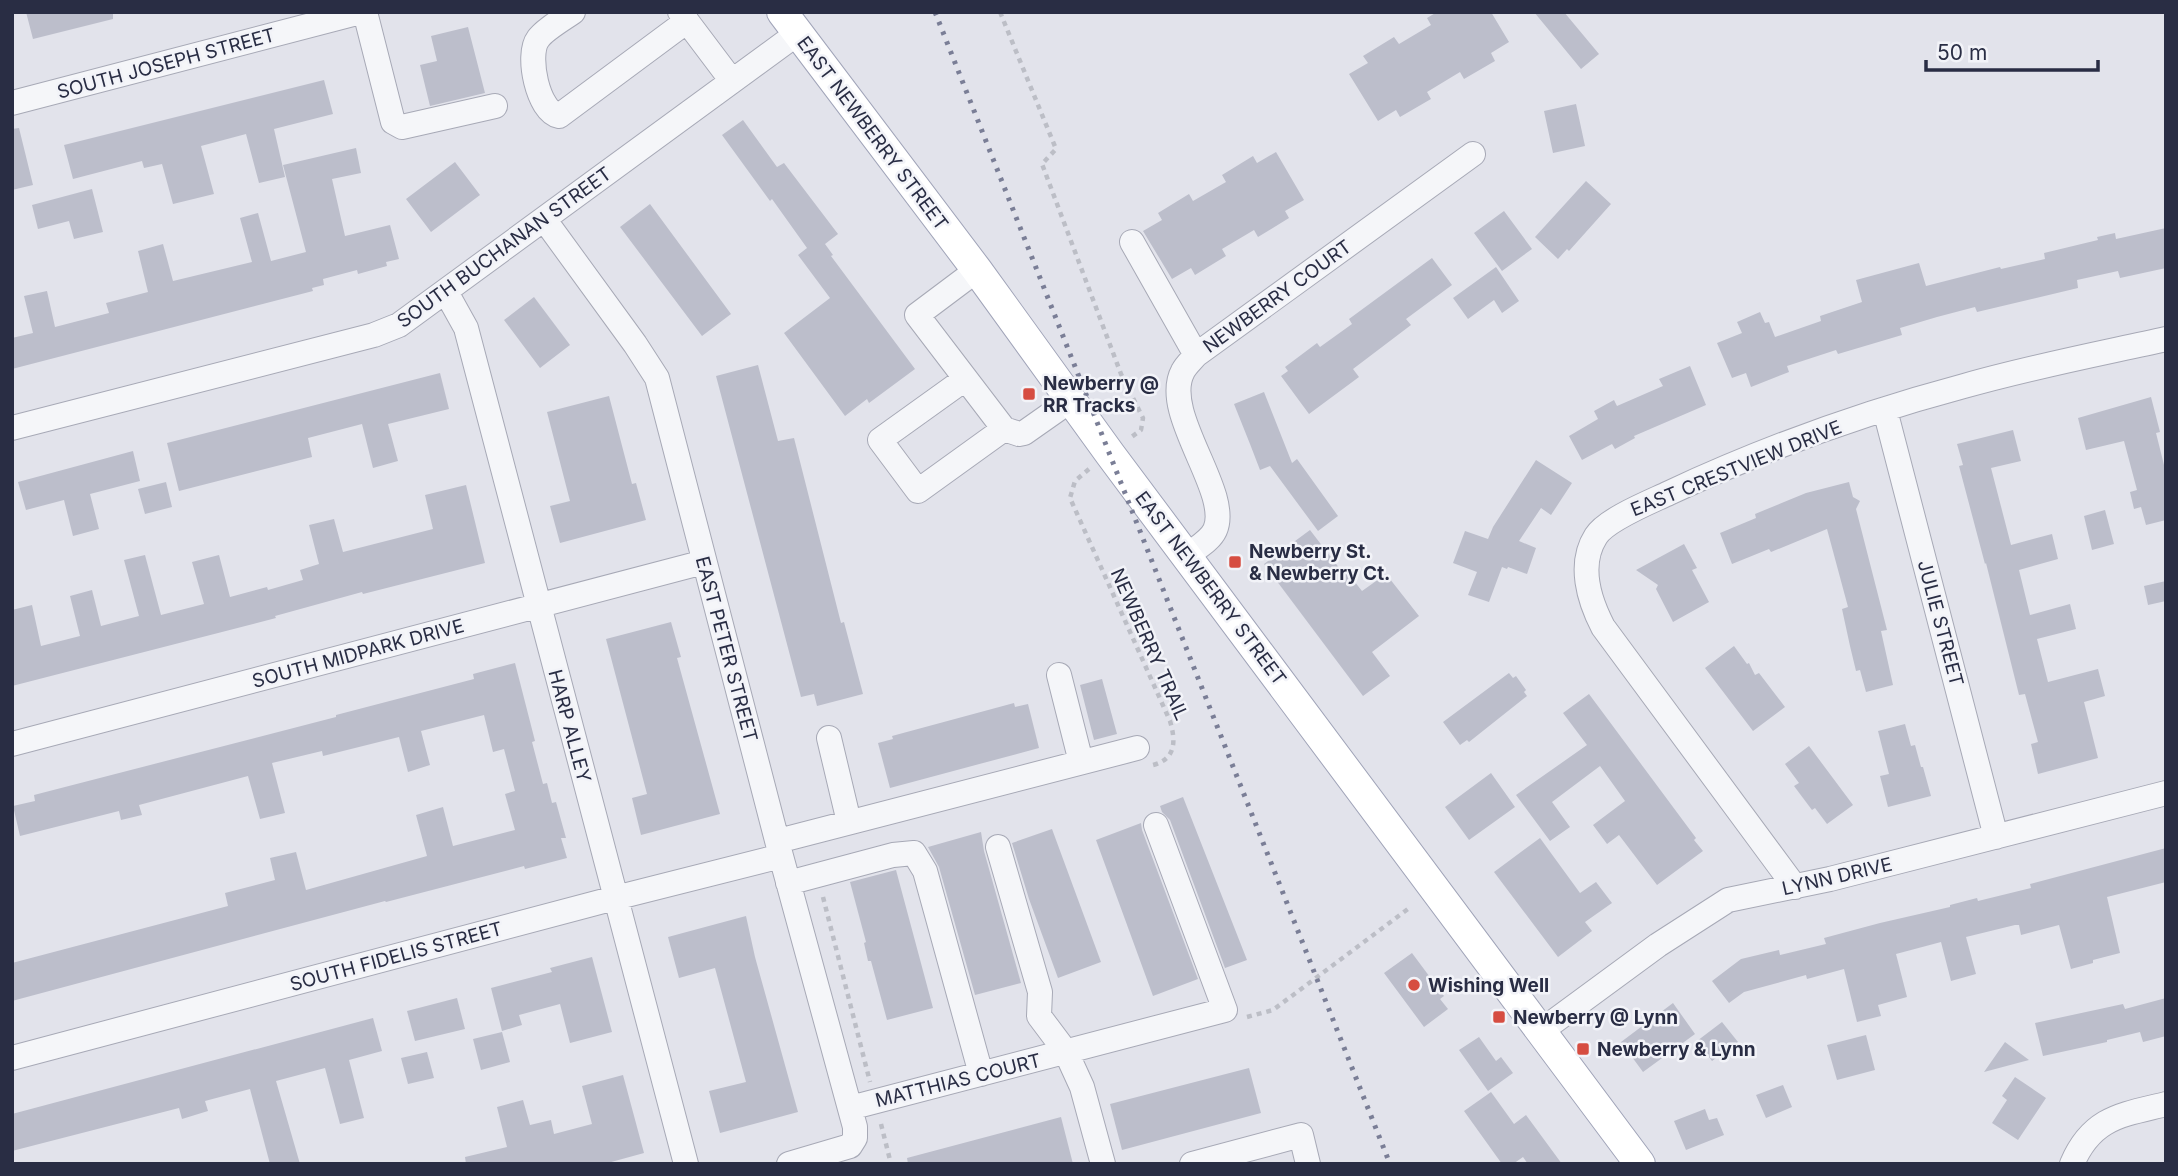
<svg xmlns="http://www.w3.org/2000/svg" width="2178" height="1176" viewBox="0 0 2178 1176" font-family="Inter,sans-serif">
  <rect width="100%" height="100%" fill="#e2e3eb"/>
  <!-- building -->
  <path fill="#bcbecb" d="M26 12H113V19L33 39Z
    M1437 12H1491L1509 42 1491 53 1495 61 1464 79 1460 72 1427 92 1431 99 1400 117 1396 110 1378 121 1349 74 1368 63 1363 56 1394 37 1399 44 1431 25 1427 18Z
    M1534 12H1564L1599 54 1581 69Z
    M468 27 485 93 430 106 420 65 437 61 431 36Z
    M324 80 333 114 274 129 285 177 259 183 246 134 201 146 214 194 173 204 162 164 144 168 142 161 73 179 64 145Z
    M1576 104 1585 146 1553 153 1544 111Z
    M743 120 777 167 784 163 838 234 825 244 833 255 831 256 915 369 869 403 867 399 845 416 784 333 830 298 798 255 807 248 772 199 770 201 722 135Z
    M19 128 33 185 12 190V129Z
    M356 148 361 173 332 179 345 236 390 225 399 259 386 262 387 266 358 274 357 270 323 279 324 285 312 288 313 291 12 369V338L33 333 24 296 47 291 55 327 109 313 106 303 148 292 138 251 163 244 173 281 252 262 240 218 258 213 271 261 306 252 283 165Z
    M1276 152 1304 200 1285 211 1289 218 1258 237 1254 230 1222 249 1226 256 1195 275 1191 268 1172 279 1143 231 1162 220 1158 213 1189 194 1193 201 1226 182 1222 175 1253 156 1257 163Z
    M455 162 480 195 431 232 406 199Z
    M1586 181 1611 204 1569 251 1567 249 1558 259 1535 237Z
    M92 189 103 232 74 239 69 221 38 229 32 205Z
    M650 204 731 314 702 336 620 227Z
    M1504 211 1532 249 1502 271 1474 233Z
    M2166 228V268L2120 278 2118 271 2077 280 2078 288 1977 312 1975 307 1937 317 1900 328 1902 335 1838 354 1836 350 1787 366 1789 372 1751 387 1746 373 1732 378 1717 343 1742 333 1737 322 1760 312 1765 323 1769 322 1775 337 1821 321 1820 316 1862 302 1856 280 1919 263 1926 286 2000 267 2001 269 2045 259 2044 253 2098 240 2097 237 2115 233 2116 239Z
    M1432 258 1452 285 1406 319 1411 325 1353 369 1359 377 1309 414 1281 376 1288 371 1285 367 1317 343 1320 347 1352 324 1349 319Z
    M1496 267 1519 301 1502 313 1494 300 1468 319 1453 298Z
    M534 297 570 345 540 368 504 320Z
    M758 365 778 441 794 438 841 623 844 622 863 694 817 706 814 694 801 697 716 376Z
    M1690 366 1706 405 1634 436 1635 438 1615 449 1612 444 1582 460 1569 436 1598 419 1594 411 1614 400 1617 406 1663 386 1659 379Z
    M440 373 449 409 388 424 398 461 373 468 362 424 308 438 312 457 179 491 167 443Z
    M1264 392 1292 463 1297 459 1338 516 1318 531 1270 466 1260 470 1250 444 1234 404Z
    M609 396 632 484 636 483 646 520 560 543 550 506 570 501 547 412Z
    M2151 397 2160 432 2156 433 2166 473V520L2146 525 2141 507 2134 509 2130 492 2137 490 2124 441 2086 450 2078 418Z
    M2013 430 2021 461 1991 468 2011 545 2052 534 2058 559 2019 570 2030 615 2070 604 2076 629 2037 639 2048 682 2098 669 2105 696 2084 702 2098 758 2038 774 2031 744 2038 742 2025 694 2019 695 1986 563 1985 564 1959 466 1963 465 1957 444Z
    M133 451 140 481 90 494 99 529 73 536 64 500 26 510 18 482Z
    M1536 460 1572 483 1551 515 1541 508 1519 541 1536 548 1527 574 1508 567 1507 569 1502 567 1489 602 1468 595 1477 572 1453 563 1465 531 1488 539 1493 527Z
    M166 482 172 507 145 514 138 489Z
    M1849 482 1853 497 1860 501 1856 509 1887 630 1881 631 1893 685 1866 692 1860 670 1856 671 1850 646 1842 609 1848 607 1827 529 1771 552 1769 549 1732 564 1720 533 1756 518 1755 514 1806 493Z
    M466 485 485 563 363 594 362 592 275 616 276 618 12 686V610L32 605 41 646 80 636 70 596 92 590 101 626 139 616 124 560 145 555 161 615 204 604 192 562 219 555 230 597 267 587 268 590 303 580 300 570 319 564 309 525 334 519 343 552 433 529 425 495Z
    M2105 510 2114 544 2092 550 2084 516Z
    M1310 530 1340 569 1343 567 1362 591 1386 574 1419 616 1372 652 1390 676 1363 696 1264 564Z
    M1684 544 1697 568 1692 570 1709 602 1673 622 1656 589 1658 585 1636 570Z
    M2166 581V601L2148 605 2144 586Z
    M671 622 681 657 677 658 720 814 641 835 632 798 647 794 606 639Z
    M1734 646 1747 664 1749 663 1755 675 1759 673 1785 707 1753 731 1705 668Z
    M515 663 535 741 532 742 543 784 547 783 552 803 556 802 566 838H561L567 858 525 869 524 866 386 902 385 901 12 1001V963L228 906 225 893 275 880 270 858 296 852 306 890 427 856 416 815 443 807 453 846 515 830 505 794 515 791 504 749 493 752 484 715 421 731 430 765 408 772 399 737 323 756 322 751 272 763 285 813 260 819 248 776 139 805 142 815 121 820 119 811 20 836 13 806 35 801 34 795 336 717V715L474 679 473 674Z
    M1509 673 1513 678 1516 676 1526 690 1524 692 1527 696 1469 742 1467 740 1460 745 1443 722Z
    M1102 679 1117 734 1094 740 1080 685Z
    M1589 694 1696 838 1694 840 1703 851 1657 885 1619 835 1607 844 1593 825 1625 801 1600 766 1552 802 1570 827 1550 841 1516 795 1587 745 1563 713Z
    M1014 703 1015 707 1028 704 1039 748 890 788 878 743 893 739 892 736Z
    M1905 724 1911 746 1915 745 1921 767H1923L1931 796 1888 807 1880 776 1889 774 1878 731Z
    M1809 746 1853 805 1827 824 1815 808 1812 810 1794 786 1799 783 1785 764Z
    M1491 773 1515 807 1469 840 1445 807Z
    M1183 797 1247 960 1225 968 1170 820 1162 812 1160 806Z
    M1141 823 1142 830 1198 979 1153 996 1096 840Z
    M1052 829 1101 962 1058 978 1029 899 1012 843Z
    M981 832 984 851 1021 983 975 995 939 867 928 847Z
    M1540 838 1580 893 1596 882 1612 903 1585 922 1592 931 1558 957 1494 872Z
    M2166 848V882L2107 897 2120 953 2093 960V963L2071 969 2059 925 2021 935 2019 925H2015L1966 937 1976 974 1951 981 1941 942 1896 954 1907 997 1878 1005 1881 1016 1857 1022 1844 969 1807 979 1806 975 1744 992 1729 1003 1712 981 1741 959 1779 950 1780 955 1826 944 1824 938 1880 923 1950 907V905L1977 898 1978 901 2031 888 2030 884Z
    M896 870 933 1008 887 1020 871 961H868L864 943 866 942 850 882Z
    M746 916 755 957 798 1112 720 1133 709 1091 746 1082 715 968 679 978 668 937Z
    M1412 953 1444 996 1440 999 1448 1009 1424 1027 1384 973Z
    M592 957 612 1032 570 1043 560 1004 519 1015 522 1025 502 1031 491 988 552 972 550 968Z
    M457 998 465 1029 415 1041 407 1011Z
    M2166 998V1036L2143 1042 2140 1032 2107 1040V1042L2043 1056 2035 1023 2123 1004 2125 1009Z
    M1673 1003 1695 1034 1643 1072 1621 1042Z
    M373 1018 382 1051 349 1060 364 1118 340 1124 325 1068 276 1081 300 1164H270L250 1089 205 1101 208 1111 182 1119 179 1108 12 1151V1114Z
    M1722 1022 1738 1042 1712 1061 1697 1041Z
    M502 1032 510 1062 481 1070 473 1039Z
    M1866 1035 1875 1070 1837 1080 1827 1045Z
    M1479 1037 1496 1061 1501 1057 1513 1073 1488 1091 1459 1050Z
    M2005 1042 2029 1060 1984 1072Z
    M427 1052 434 1078 408 1084 401 1058Z
    M1249 1068 1261 1113 1122 1150 1110 1104Z
    M623 1075 644 1153 604 1164H466L465 1157 507 1147 497 1107 523 1100 530 1125 551 1120 554 1134 592 1124 582 1086Z
    M2015 1077 2046 1098 2018 1140 1992 1123 2007 1100 2002 1096Z
    M1783 1085 1792 1107 1766 1118 1756 1095Z
    M1491 1092 1514 1124 1526 1115 1562 1164H1528L1523 1157 1513 1164H1502L1464 1111Z
    M1705 1109 1709 1120 1717 1118 1724 1135 1686 1150 1674 1121Z
    M1061 1117 1073 1164H908L907 1158Z"/>
  <g fill="none" stroke-linecap="round" stroke-linejoin="round">
    <defs>
      <path id="minor" d="M365 12 393 122 402 127 495 106
        M573 12C563 19 544 30 538 39 526 55 538 112 559 116L687 21
        M680 12 732 81
        M12 103 361 12
        M544 219 635 344 657 378 781 856 855 1127V1138L850 1146 789 1164
        M1132 242 1196 355
        M977 270 917 315 1004 429 1019 434 1024 433 1071 400
        M446 292 466 328 686 1164
        M965 379 880 440 918 491 1004 429
        M1885 410 1996 837
        M12 428 374 335 399 325 798 33
        M1187 556C1196 548 1210 541 1215 530 1232 492 1160 413 1183 371 1186 365 1192 360 1196 355L1473 154
        M1059 675 1081 762
        M829 738 849 822
        M12 744 704 562
        M778 841 1137 748
        M998 847 1040 992 1039 1016 1066 1052 1082 1087 1103 1164
        M788 883 893 855 914 853 925 871 981 1074
        M1795 887 1603 627C1589 600 1578 564 1596 536 1607 519 1650 502 1669 493 1763 449 1863 413 1964 386 2030 367 2098 354 2166 339
        M1541 1031 1658 945 1728 900 1830 879 2166 793
        M12 1058 615 898 781 856
        M850 1108 1225 1010 1156 825
        M1192 1164 1301 1135 1308 1164
        M2072 1164C2092 1117 2122 1115 2166 1104"/>
      <path id="major" d="M782 12 977 270 1110 454 1640 1164"/>
    </defs>
    <!-- minor casing -->
    <use href="#minor" stroke="#a7a9b6" stroke-width="26"/>
    <!-- major casing -->
    <use href="#major" stroke="#a0a4b8" stroke-width="32"/>
    <!-- path -->
    <path stroke="#bcbec6" stroke-width="4.5" stroke-dasharray="5 5" stroke-linecap="butt" d="M1000 12 1056 149 1042 164 1121 374 1143 418 1141 430 1130 438
      M1089 469 1075 481 1070 498 1170 721C1176 741 1176 759 1153 765
      M823 897 870 1082
      M1247 1017 1273 1010 1408 909
      M881 1124 891 1164"/>
    <!-- minor -->
    <use href="#minor" stroke="#f5f6f9" stroke-width="24"/>
    <!-- major -->
    <use href="#major" stroke="#fff" stroke-width="30"/>
    <!-- rail -->
    <path stroke="#7a7e96" stroke-width="5" stroke-dasharray="3.5 7" stroke-linecap="butt" d="M935 12 1390 1164"/>
  </g>
  <!-- markers -->
  <g fill="#d64d41" stroke="#f2f3f8" stroke-width="2.5">
    <rect x="1022" y="387" width="14" height="14" rx="3.5"/>
    <rect x="1228" y="555" width="14" height="14" rx="3.5"/>
    <circle cx="1414" cy="985" r="7"/>
    <rect x="1492" y="1010" width="14" height="14" rx="3.5"/>
    <rect x="1576" y="1042" width="14" height="14" rx="3.5"/>
  </g>
  <g text-anchor="middle" stroke-width="5" stroke-linejoin="round" paint-order="stroke">
    <!-- street labels -->
    <g font-size="19" fill="#292d44" stroke="#f2f3f8">
      <text transform="translate(166 63) rotate(-15)" y="7">SOUTH JOSEPH STREET</text>
      <text transform="translate(873 133) rotate(53)" y="7">EAST NEWBERRY STREET</text>
      <text transform="translate(504 247) rotate(-36)" y="7">SOUTH BUCHANAN STREET</text>
      <text transform="translate(1277 296) rotate(-36)" y="7">NEWBERRY COURT</text>
      <text transform="translate(1736 468) rotate(-22)" y="7">EAST CRESTVIEW DRIVE</text>
      <text transform="translate(1211 588) rotate(53)" y="7">EAST NEWBERRY STREET</text>
      <text transform="translate(1941 623) rotate(75)" y="7">JULIE STREET</text>
      <text transform="translate(1150 644) rotate(66)" y="7">NEWBERRY TRAIL</text>
      <text transform="translate(727 649) rotate(75)" y="7">EAST PETER STREET</text>
      <text transform="translate(358 653) rotate(-15)" y="7">SOUTH MIDPARK DRIVE</text>
      <text transform="translate(570 726) rotate(75)" y="7">HARP ALLEY</text>
      <text transform="translate(1837 876) rotate(-13)" y="7">LYNN DRIVE</text>
      <text transform="translate(396 956) rotate(-15)" y="7">SOUTH FIDELIS STREET</text>
      <text transform="translate(958 1080) rotate(-14)" y="7">MATTHIAS COURT</text>
    </g>
    <!-- poi labels -->
    <g font-size="19" font-weight="bold" fill="#292d44" stroke="#f2f3f8" text-anchor="start">
      <text x="1043" y="390">Newberry @<tspan x="1043" dy="22">RR Tracks</tspan></text>
      <text x="1249" y="558">Newberry St.<tspan x="1249" dy="22">&amp; Newberry Ct.</tspan></text>
      <text x="1428" y="992">Wishing Well</text>
      <text x="1513" y="1024">Newberry @ Lynn</text>
      <text x="1597" y="1056">Newberry &amp; Lynn</text>
    </g>
  </g>
  <!-- border -->
  <rect width="2178" height="1176" fill="none" stroke="#292d44" stroke-width="28"/>
  <!-- scale -->
  <path d="M1926 60v10h172v-10" fill="none" stroke="#292d44" stroke-width="3.5"/>
  <text x="1937" y="60" font-size="21" fill="#292d44" stroke="#f2f3f8" stroke-width="5" paint-order="stroke">50 m</text>
</svg>
